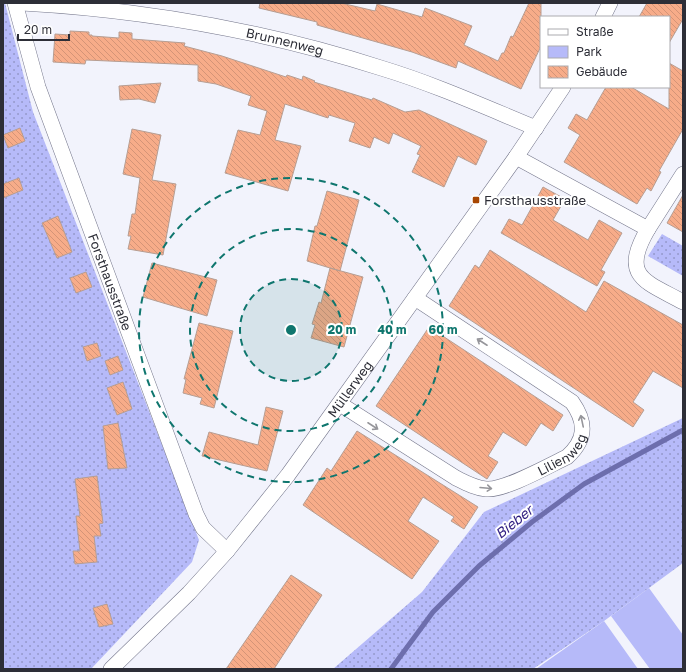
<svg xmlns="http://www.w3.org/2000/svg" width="686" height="672" viewBox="0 0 686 672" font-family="'Golos Text',sans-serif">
  <defs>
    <pattern id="green-dots" width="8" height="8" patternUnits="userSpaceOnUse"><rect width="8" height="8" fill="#b6baf9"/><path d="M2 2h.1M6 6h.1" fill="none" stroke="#9498ca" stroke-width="1.8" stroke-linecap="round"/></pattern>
    <pattern id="building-back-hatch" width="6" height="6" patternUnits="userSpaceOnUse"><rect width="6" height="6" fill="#f7ac89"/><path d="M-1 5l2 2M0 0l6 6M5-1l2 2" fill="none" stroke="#d49477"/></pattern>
  </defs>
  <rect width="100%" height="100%" fill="#f2f3fc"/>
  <!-- green -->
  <path fill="url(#green-dots)" d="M3 3H5L33 112 199 540 192 562 91 669H3Z
    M662 234 683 246V276L648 256Z
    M683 418V470H682H683V563L604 621 533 669H333L422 592 484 512Z"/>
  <!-- pitch -->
  <path fill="#b6baf9" d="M649 588 683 635V669H650L611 616Z
    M604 621 638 669H536Z"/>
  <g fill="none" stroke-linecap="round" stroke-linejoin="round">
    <!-- stream -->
    <path stroke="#6d6ead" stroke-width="5" d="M391 669 433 612 479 566 532 522 584 484 683 430"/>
  </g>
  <!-- building -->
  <path fill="url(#building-back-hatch)" stroke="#b69e93" d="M260 3H341L375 11 377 4 422 17 425 8 472 26 464 45 498 61 502 53H504L511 36 513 37 529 3H541V46L521 89 458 61 456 68 412 52 317 25V22L259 8Z
    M647 3H683V19L669 43V17H639Z
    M70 31 89 32V35H92V36L119 38V32L132 33V39L185 43 184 46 222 56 286 77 287 75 302 80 303 76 315 81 314 82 372 100 373 98 405 112 419 110 487 141 476 165 458 156 444 187 412 172 420 155 417 154 421 146 393 133 389 144 374 137 370 148 349 141 355 123 329 115 328 118 285 104 275 140 301 146 288 191 225 173 238 130 260 135 267 111 248 105 251 96 216 84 198 81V65L86 60 85 64 53 62 55 34 70 35Z
    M669 63 683 71V129L659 171 661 172 651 191 647 188 637 204 564 162 580 135 568 128 576 114 587 120 606 87H631L669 109Z
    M161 83 155 103 139 99 120 100 119 86Z
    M20 128 25 141 8 148 3 135Z
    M132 129 161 135 152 180 176 184 163 255 128 249 131 236H128L132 214H135L140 178 123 174Z
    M19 178 23 190 3 198V184Z
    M543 187 565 199 553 220 588 240 599 220 622 233 601 270 605 272 597 286 501 233 509 219 522 225Z
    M327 191 359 200 340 271 307 261 315 226H317Z
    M683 195V232L667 223Z
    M58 216 72 252 57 258 42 223Z
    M490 250 586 312 604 281 683 325V388L653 371 633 402 644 410 633 427 449 306 475 265 479 268Z
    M152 263 217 280 207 316 143 297Z
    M330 268 363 277 344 347 311 338 315 325 312 324 319 302 321 303Z
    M86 272 92 287 76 293 70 278Z
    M199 323 233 331 214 408 200 404 202 398 183 393 186 379H184Z
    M429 327 563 415 553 431 541 423 526 446 503 432 488 456 498 462 487 479 376 406Z
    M97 343 101 356 87 361 83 347Z
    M118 356 123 370 110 375 105 361Z
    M123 382 132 409 117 415 107 388Z
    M266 407 283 411 267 471 202 456 209 432 258 445Z
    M118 423 127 468 108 469 103 426Z
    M357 431 478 507 464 529 451 521 454 517 423 497 408 521 439 541 412 579 303 505 327 468 331 471Z
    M97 476 103 523 99 524 101 536H94L97 562 75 564 73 551H80L76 516H80L75 479Z
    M291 575 322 595 274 669H226Z
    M107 604 113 624 99 627 93 608Z"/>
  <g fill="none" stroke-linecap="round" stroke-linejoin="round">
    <defs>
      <g id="street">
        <path id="s1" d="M15 3 38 87 196 514 203 528 227 551"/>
        <path id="s2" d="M22 3C145 10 263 30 381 68 434 84 485 107 536 128"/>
        <path d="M603 17 610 3"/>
        <path d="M516 157 648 229C620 277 645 281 683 302"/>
        <path d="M648 229 683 174"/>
        <path id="s3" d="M340 404 456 478C466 483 475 488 486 489 504 491 548 466 567 457 586 440 587 423 572 402L415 298"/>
        <path id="s4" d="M111 669 189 593 227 551 288 475 516 157 563 87"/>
      </g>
    </defs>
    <!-- street casing -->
    <use href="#street" stroke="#74768b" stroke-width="16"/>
    <!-- street -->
    <use href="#street" stroke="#fff" stroke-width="15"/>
  </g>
  <!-- one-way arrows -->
  <defs><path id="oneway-shaft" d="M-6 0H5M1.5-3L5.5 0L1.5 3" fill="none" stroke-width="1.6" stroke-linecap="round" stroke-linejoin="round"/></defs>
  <g stroke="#96969b">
    <use href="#oneway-shaft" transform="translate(482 342) rotate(-147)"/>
    <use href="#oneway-shaft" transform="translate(582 421) rotate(-102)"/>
    <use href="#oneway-shaft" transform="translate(373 426) rotate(33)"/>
    <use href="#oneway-shaft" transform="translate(486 488) rotate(5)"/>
  </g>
  <!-- distance rings -->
  <circle cx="291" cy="330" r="51" fill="#0f766e" fill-opacity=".12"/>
  <g fill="none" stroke="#0f766e" stroke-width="2" stroke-dasharray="7 5">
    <circle cx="291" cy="330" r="51"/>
    <circle cx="291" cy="330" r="101"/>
    <circle cx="291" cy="330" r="152"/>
  </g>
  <!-- markers -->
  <rect fill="#a74602" stroke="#fff" stroke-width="1.5" x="472" y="196" width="8" height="8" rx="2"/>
  <g text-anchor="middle" stroke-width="4" stroke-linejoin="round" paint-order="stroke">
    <!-- street labels -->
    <g font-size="13" fill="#2d2e37" stroke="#fff">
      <text dy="5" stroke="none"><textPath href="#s2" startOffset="266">Brunnenweg</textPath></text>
      <text dy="5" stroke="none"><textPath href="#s1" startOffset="295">Forsthausstraße</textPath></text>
      <text dy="5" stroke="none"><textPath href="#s4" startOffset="369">Müllerweg</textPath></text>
      <text dy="5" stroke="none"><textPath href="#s3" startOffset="255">Lilienweg</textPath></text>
    </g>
    <!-- poi labels -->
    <g font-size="13" fill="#2d2e37" stroke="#fff" text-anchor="start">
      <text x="484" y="205">Forsthausstraße</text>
    </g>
    <!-- water labels -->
    <g font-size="14" font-style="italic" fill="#2e1c80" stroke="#fff">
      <text transform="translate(514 522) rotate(-39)" y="5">Bieber</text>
    </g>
  </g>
  <circle cx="291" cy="330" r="6" fill="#0f766e" stroke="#fff" stroke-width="2"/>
  <g font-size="12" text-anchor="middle" font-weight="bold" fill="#0f766e" stroke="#fff" stroke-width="4" stroke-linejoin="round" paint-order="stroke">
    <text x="342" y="334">20 m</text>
    <text x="392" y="334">40 m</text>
    <text x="443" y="334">60 m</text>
  </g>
  <!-- border -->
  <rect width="686" height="672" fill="none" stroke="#2d2e37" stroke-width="8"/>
  <!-- legend -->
  <rect x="540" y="16" width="130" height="72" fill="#ffffff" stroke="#ababaf"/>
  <rect x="548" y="29" width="20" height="6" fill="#ffffff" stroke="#ababaf"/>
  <text x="576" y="36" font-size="12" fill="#2d2e37">Straße</text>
  <rect x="548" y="46" width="20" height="12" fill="#b6baf9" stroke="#ababaf"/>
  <text x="576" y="56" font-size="12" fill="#2d2e37">Park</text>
  <rect x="548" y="66" width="20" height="12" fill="url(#building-back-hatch)" stroke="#ababaf"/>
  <text x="576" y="76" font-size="12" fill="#2d2e37">Gebäude</text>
  <!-- scale -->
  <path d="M18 34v6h51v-6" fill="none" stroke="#2d2e37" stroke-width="2"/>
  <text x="24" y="34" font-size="12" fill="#2d2e37" stroke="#ffffff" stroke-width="3" paint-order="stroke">20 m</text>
</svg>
